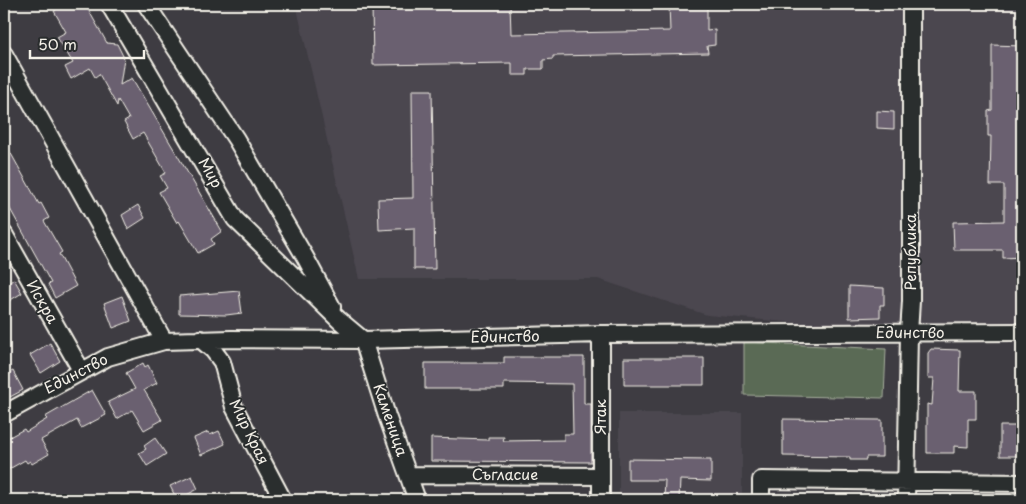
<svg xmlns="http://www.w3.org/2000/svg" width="1026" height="504" viewBox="0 0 1026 504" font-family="'Playpen Sans',sans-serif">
  <rect width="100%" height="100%" fill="#3e3c42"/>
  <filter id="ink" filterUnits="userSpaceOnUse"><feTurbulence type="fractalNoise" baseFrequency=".02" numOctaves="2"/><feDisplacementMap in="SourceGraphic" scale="10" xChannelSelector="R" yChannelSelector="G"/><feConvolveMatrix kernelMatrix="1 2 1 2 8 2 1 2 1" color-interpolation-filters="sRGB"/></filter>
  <g filter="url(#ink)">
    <!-- built -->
    <path fill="#4c4750" d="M296 4H1022V332L909 333 707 315 598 279H359Z
      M619 413H742V500H619Z"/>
    <!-- green -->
    <path fill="#5a6b54" stroke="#a7ae9e" d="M744 342 886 349 884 398 744 395Z"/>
    <!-- building -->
    <path fill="#6b606f" stroke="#f4f1e8" d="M53 4H85L107 43 117 44 124 58 120 85 132 78 222 231 211 239 214 244 198 253 179 221 177 223 159 192 167 188 160 176 166 173 143 133 133 139 124 122 129 119 118 100 117 106 99 74 95 77 90 68 71 79 65 67 73 63 57 37 66 32 54 11 56 10Z
      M372 4H510L511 34 670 31 669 4H707V31L715 30V45L707 46 708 53 553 56V59L543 60V69H527V75H512V63L373 65Z
      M992 45 1022 46V257L1003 258V250H954L953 222 1004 221V185H990L991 136H988V111L992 110Z
      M412 90H432L435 269H414V228L379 230 378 199 413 198Z
      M877 111 894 112V129L877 128Z
      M4 141 39 204 41 203 49 218 44 221 62 252 59 254 76 286 55 298 48 284 51 283 4 198Z
      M138 205 145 218 128 229 122 215Z
      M14 279 22 293 4 304V286Z
      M849 286 884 288V305H880V317L849 318Z
      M239 291 242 313 226 315 179 314V296Z
      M122 296 131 321 113 328 104 303Z
      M50 343 60 361 41 373 30 355Z
      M931 349 960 350 959 391H976V419H968V447L954 446V453H927V404L932 405 934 378H928V353Z
      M504 357H584V404H591V462L431 461V438L488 440V437H504L503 441 564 440V434H573L572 384 504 383V389H425V363H504Z
      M624 358H704V385H624Z
      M143 363 145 367 148 365 157 383 144 390 162 420 144 430 132 410 117 419 108 402 135 389 126 373Z
      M13 371 23 390 10 397 4 387V375Z
      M92 390 106 415 81 428 77 420 41 440 49 454 32 464 30 461 27 463 25 460 4 472V440L24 429 26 432 47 419 45 417Z
      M783 419 882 420V457H866V460H850V457L783 456Z
      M1000 426H1019L1020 456H1000Z
      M219 431 225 444 201 455 194 438 208 432 210 435Z
      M155 438 166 454 147 466 139 453 146 449 144 446Z
      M628 459 711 460V481L680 480 679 500H664L665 480H628Z
      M192 476 198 489 177 500 170 486Z"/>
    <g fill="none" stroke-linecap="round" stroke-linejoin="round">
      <defs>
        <path id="minor" d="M109 4 235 219 339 320 363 340
          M146 4 236 139 305 257 332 307
          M4 54 164 341
          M4 234 81 370
          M200 339 213 350 222 362 234 407 283 500
          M363 340 387 416 417 500
          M4 414 108 357 164 341 231 339 363 340 601 334 1022 332
          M408 475 601 476
          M601 500V334
          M761 500V480L1022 483
          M906 500 909 333 911 301V4"/>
      </defs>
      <!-- minor casing -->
      <use href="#minor" stroke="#f4f1e8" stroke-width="20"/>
      <!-- minor -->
      <use href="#minor" stroke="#2a2d2e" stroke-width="16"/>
    </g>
  </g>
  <g text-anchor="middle" stroke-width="4" stroke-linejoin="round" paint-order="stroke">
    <!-- street labels -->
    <g font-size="15" fill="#f4f1e8" stroke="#2a2d2e">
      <text transform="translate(210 173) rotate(60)" y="5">Мир</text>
      <text transform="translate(911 252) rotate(-90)" y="5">Република</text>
      <text transform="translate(42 302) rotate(60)" y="5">Искра</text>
      <text x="910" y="338">Единство</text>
      <text transform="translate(505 337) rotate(-1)" y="5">Единство</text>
      <text transform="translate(76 374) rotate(-27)" y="5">Единство</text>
      <text transform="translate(601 417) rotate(-90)" y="5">Ятак</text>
      <text transform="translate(390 420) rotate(71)" y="5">Каменица</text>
      <text transform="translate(249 432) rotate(64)" y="5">Мир Края</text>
      <text x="505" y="480">Съгласие</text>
    </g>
  </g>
  <!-- margin -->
  <rect width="1026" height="504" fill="none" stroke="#2a2d2e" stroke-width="20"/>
  <rect x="10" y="10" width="1006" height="484" fill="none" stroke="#f4f1e8" stroke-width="2" filter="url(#ink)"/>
  <!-- scale -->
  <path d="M30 50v8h114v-8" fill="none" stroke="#f4f1e8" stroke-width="2.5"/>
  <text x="38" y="50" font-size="15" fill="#f4f1e8" stroke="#2a2d2e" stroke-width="4" paint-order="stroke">50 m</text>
</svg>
